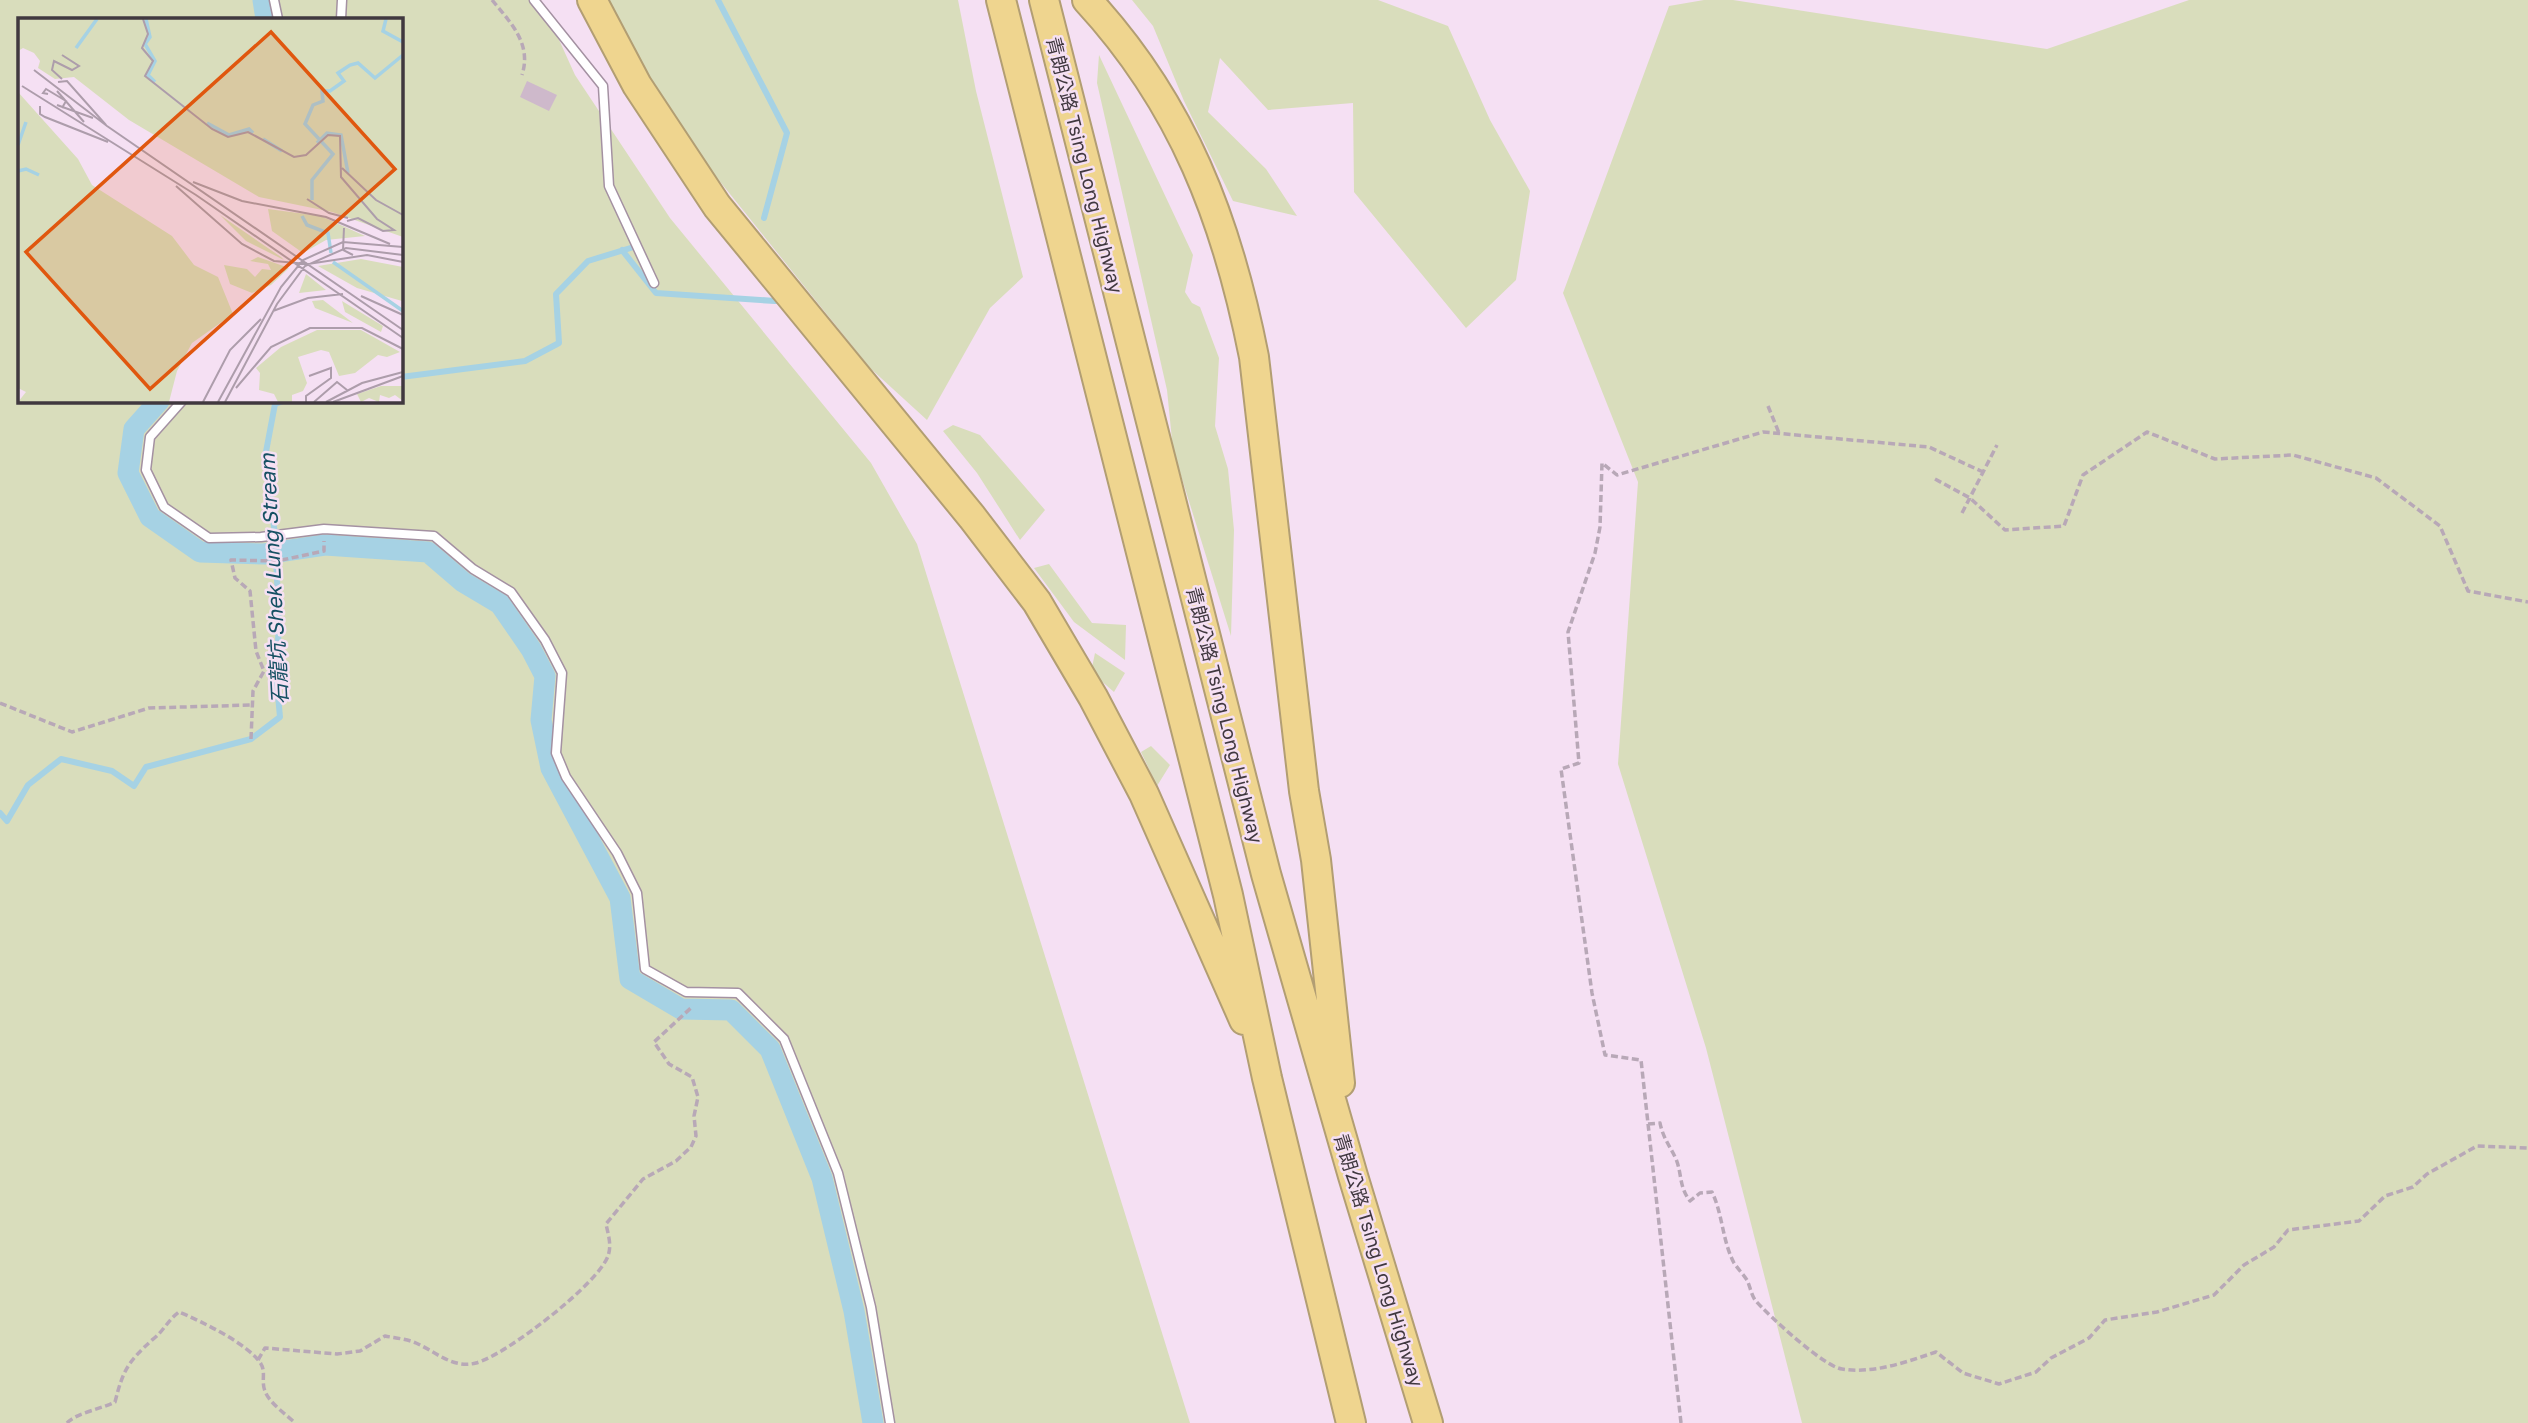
<svg xmlns="http://www.w3.org/2000/svg" width="2528" height="1423" viewBox="0 0 2528 1423" font-family="'Golos Text','Noto Sans TC',sans-serif">
  <rect width="100%" height="100%" fill="#f5e0f3"/>
  <!-- green -->
  <path fill="#d9ddbc" fill-rule="evenodd" d="M0 0H541L575 75 670 218 871 463 917 544 1190 1423H0ZM19 19H401V401H19Z
    M599 0H958L976 91 1023 277 990 308 927 420 870 368 664 112Z
    M1132 0H1378L1448 26 1490 120 1530 191 1516 280 1466 328 1354 192 1353 103 1268 110 1220 58 1208 112 1266 169 1297 216 1233 201 1184 101 1153 26Z
    M1704 0H1733L2047 49 2189 0H2528V1423H1802L1706 1048 1618 764 1638 482 1563 293 1669 6Z
    M1099 55 1193 255 1185 292 1192 303 1200 307 1219 358 1215 426 1228 469 1234 530 1231 636 1173 450 1167 390 1097 83Z
    M953 425 980 435 1045 510 1020 540 977 473 943 431Z
    M1049 564 1092 623 1126 625 1125 660 1074 622 1034 568Z
    M1095 653 1125 673 1114 692 1091 672Z
    M1151 746 1170 765 1157 786 1141 752Z"/>
  <g fill="none" stroke-linecap="round" stroke-linejoin="round">
    <!-- stream -->
    <path stroke="#a6d2e4" stroke-width="6" d="M718 0 787 133 764 218
      M622 250 656 293 775 301
      M401 377 525 361 559 343 556 294 588 261 637 246
      M0 813 7 821 28 785 61 759 112 771 134 786 146 767 251 739 280 717 276 674 279 624 275 535 265 457 275 404 283 401"/>
    <!-- canal -->
    <path stroke="#a6d2e4" stroke-width="21" d="M263 0 266 19
      M159 401 134 429 128 473 150 517 200 552 264 554 325 545 428 552 463 582 500 604 531 649 545 676 541 720 551 768 620 898 630 979 681 1009 731 1010 770 1049 822 1178 854 1311 873 1423"/>
  </g>
  <!-- building -->
  <path fill="#ceb9cb" d="M527 81 557 95 549 111 520 97Z"/>
  <g fill="none" stroke-linecap="round" stroke-linejoin="round">
    <defs>
      <path id="lane" d="M274 0 278 19
        M534 0 603 86 609 186 654 283
        M341 19 342 0
        M182 401 150 437 146 470 164 507 209 538 261 537 324 529 434 536 473 569 511 592 545 640 562 673 556 753 566 777 617 853 637 893 645 969 686 992 738 993 784 1039 838 1173 871 1307 890 1423"/>
      <path id="highway" d="M592 0 637 85 717 206 972 517 1037 602 1093 697 1144 794 1244 1020
        M1001 0 1228 895 1267 1078 1351 1423
        M1044 0 1266 874 1353 1176 1428 1423
        M1087 0C1183 104 1227 220 1254 357L1304 791 1316 860 1340 1083"/>
    </defs>
    <!-- lane casing -->
    <use href="#lane" stroke="#a491a2" stroke-width="11"/>
    <!-- highway casing -->
    <use href="#highway" stroke="#b29e73" stroke-width="32"/>
    <!-- path -->
    <path stroke="#b8a8b7" stroke-width="3.5" stroke-dasharray="7 3.5" stroke-linecap="butt" d="M492 0C511 23 532 44 522 75
      M1768 406 1779 433
      M1935 479 1970 498 2005 530 2064 526 2083 475 2147 432 2215 459 2293 455 2376 478 2440 526 2468 591 2528 602
      M1962 513 1997 445
      M0 703 72 732 149 708 252 705
      M251 739 253 691 264 671 256 651 250 591 235 578 231 560 277 561 324 551V541
      M1648 1124 1660 1123C1663 1138 1670 1146 1676 1159 1682 1174 1679 1187 1690 1201L1700 1193 1712 1192C1723 1215 1722 1240 1734 1263 1738 1269 1743 1274 1747 1280 1750 1286 1751 1294 1755 1300 1768 1315 1824 1367 1842 1369 1874 1374 1906 1362 1936 1352L1963 1373 1999 1384 2036 1372 2051 1358 2089 1338 2105 1320 2157 1312 2214 1295 2244 1265 2274 1247 2288 1230 2359 1221 2385 1196 2413 1187 2427 1174 2477 1146 2528 1148
      M258 1360 265 1348 337 1354 360 1351 385 1336C395 1338 407 1339 416 1343 436 1352 453 1369 476 1363 506 1355 598 1284 608 1256 612 1245 608 1234 606 1224L643 1179 676 1161 691 1147 696 1136 694 1116 698 1097 692 1077 669 1064 654 1042 693 1006
      M67 1423C76 1413 101 1409 115 1402 123 1370 128 1362 152 1340 163 1332 168 1320 179 1312 201 1321 250 1345 261 1364 266 1372 261 1382 265 1391 269 1403 286 1414 295 1423
      M1681 1423 1641 1060 1605 1055 1592 993 1561 769 1579 763 1568 632 1595 553 1600 527 1602 463 1617 475 1763 432 1929 447 1983 472"/>
    <!-- lane -->
    <use href="#lane" stroke="#fff" stroke-width="8"/>
    <!-- highway -->
    <use href="#highway" stroke="#efd58f" stroke-width="28"/>
  </g>
  <g text-anchor="middle" stroke-width="5" stroke-linejoin="round" paint-order="stroke">
    <!-- street labels -->
    <g font-size="19" fill="#40383f" stroke="#f5e0f3">
      <text transform="translate(1085 165) rotate(76)" y="7">青朗公路 Tsing Long Highway</text>
      <text transform="translate(1225 715) rotate(76)" y="7">青朗公路 Tsing Long Highway</text>
      <text transform="translate(1379 1260) rotate(73)" y="7">青朗公路 Tsing Long Highway</text>
    </g>
    <!-- water labels -->
    <g font-size="21" font-style="italic" fill="#155063" stroke="#f5e0f3">
      <text transform="translate(274 579) rotate(-93)" y="7">石龍坑 Shek Lung Stream</text>
    </g>
  </g>
  <!-- overview -->
  <g transform="translate(18 18)">
    <rect width="385" height="385" fill="#f5e0f3"/>
    <path d="M0 1H385V219L314 194 241 179 111 102 56 59 37 61 20 50 22 43 16 35 5 30 0 33ZM0 74 60 141 74 167 154 218 176 247 200 259 215 296 174 325 159 353 151 384H0L8 374 0 370ZM250 191 303 198 347 218 308 222 285 235 254 213ZM202 197 263 239 266 242 228 223ZM240 239 271 250 253 267 234 275 212 266 206 247 229 251 237 259 244 251 253 252 250 246 232 243ZM343 241 385 249 384 283 339 270 300 248ZM288 256 308 272 281 275ZM305 282 335 305 297 290 294 283ZM324 283 365 308 363 314 327 294ZM299 312H343L382 334 369 339 360 337 337 355 321 358 311 334 303 332 280 339 289 365 285 373 274 377V384H260L256 376 241 372 242 355 238 350 263 329ZM363 368H385V383L377 377 371 380 362 377 361 384 351 380 343 384 339 376Z" fill="#d9ddbc"/>
    <path fill="none" stroke="#a6d2e4" stroke-width="3.5" d="M128 1 132 19 127 26 137 43 130 57 137 64M368 1 365 13 385 24M58 30 79 1M189 105 211 117 231 111 235 115M245 121 264 133M299 125 309 115 323 117 330 155M0 127 8 104M0 153 8 151 21 157M294 182V162L315 136 287 106 295 87 305 83 304 73H312L326 63 320 55 332 47 340 45 357 60 385 37M284 198 289 207 310 215 313 235M315 244 385 293"/>
    <path fill="none" stroke="#ad9dab" stroke-width="2" d="M125 1 130 16 124 30 135 43 127 58 194 111 210 119 230 114 276 139 288 137 310 117 322 118 323 159 359 201 376 212 365 213 340 200 329 203M16 52 89 108 385 312M44 61 34 52 36 43 54 52 61 48 44 37M40 64 49 63 88 107M4 68 178 177 385 320M39 73 66 104M30 76 25 75 28 71 48 83 44 90M39 87 75 100M22 88V96L27 99 90 124M324 150 358 182 385 197M175 164 224 183 308 199 372 226M158 168 224 226 256 243 290 246 349 237 385 244M289 181 311 195 330 200M326 210 325 232 335 237M343 278 385 297M255 293 290 280 325 276M218 370 253 329 292 310H344L385 331M185 384 212 332 243 301M200 384 263 269 285 242 325 224 385 229M207 384 259 286 287 248 328 230 385 237M288 384V378L313 360V350L291 358M296 384 319 364 329 372M308 384 344 365 385 354M315 384 385 358"/>
    <path fill="#e0570f" fill-opacity="0.15" stroke="#e0570f" stroke-width="3.5" d="M253 14 377 151 132 371 8 234Z"/>
    <rect width="385" height="385" fill="none" stroke="#40383f" stroke-width="3.5"/>
  </g>
</svg>
